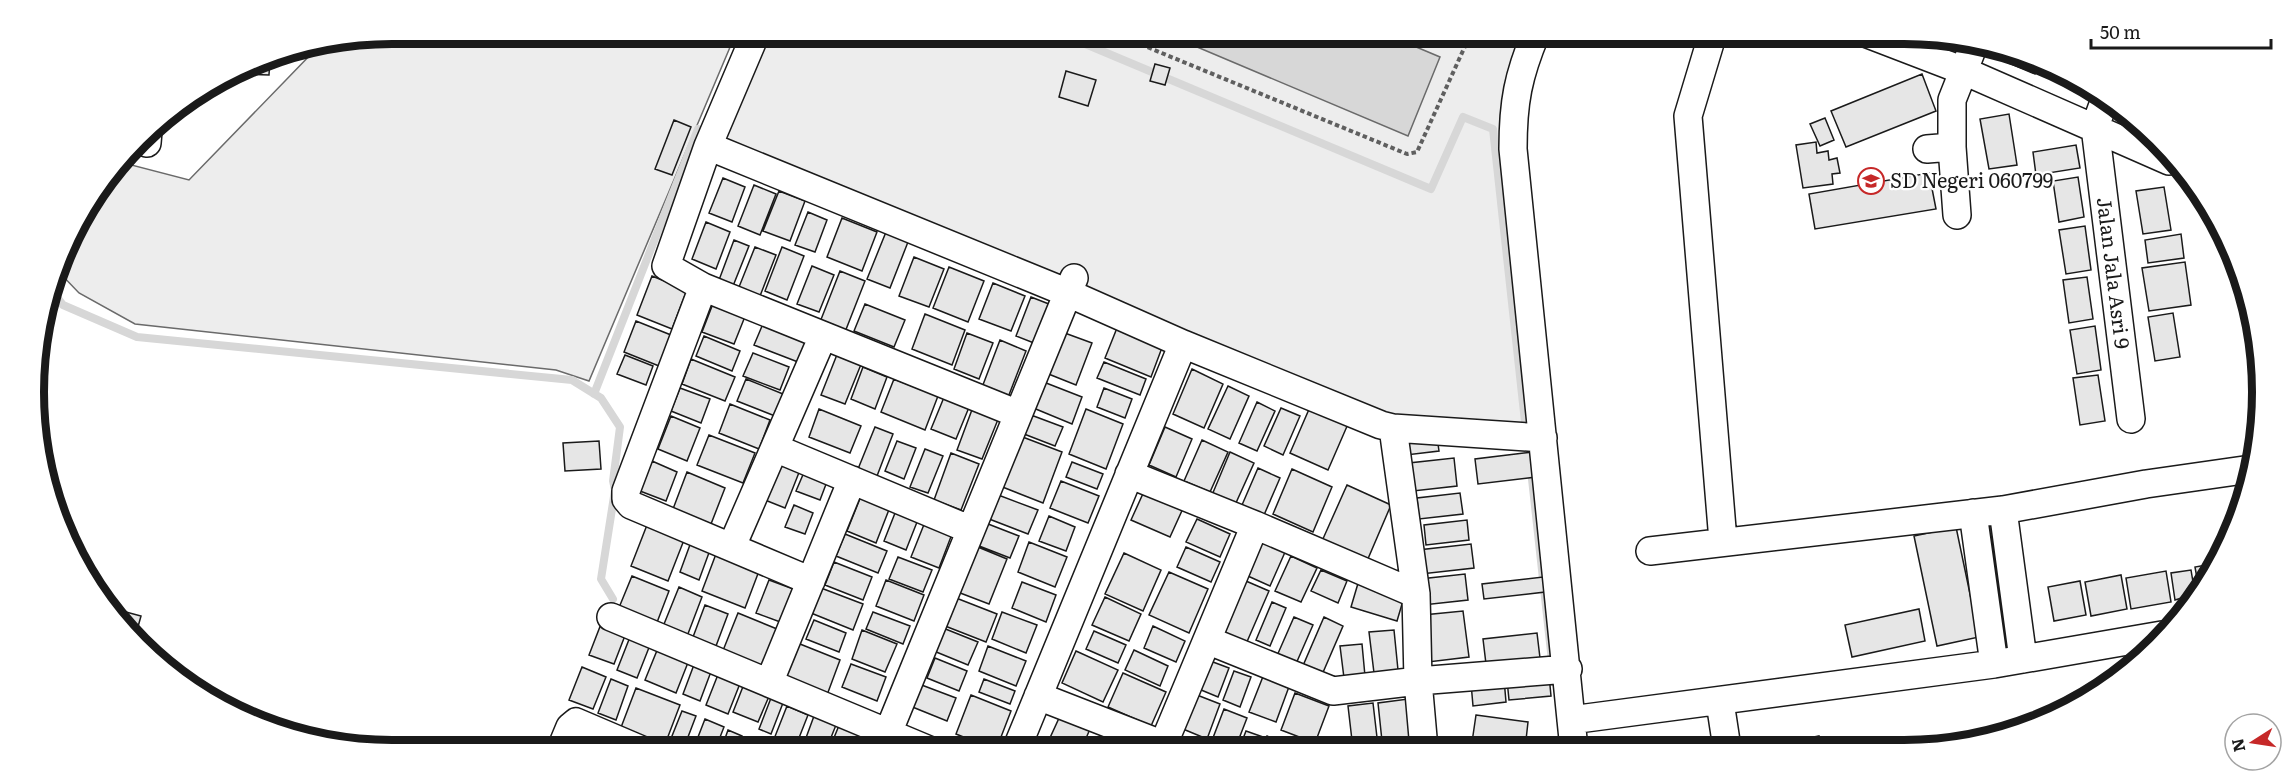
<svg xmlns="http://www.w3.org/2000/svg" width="2295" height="784" viewBox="0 0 2295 784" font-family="Literata,serif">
  <rect width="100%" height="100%" fill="#fff"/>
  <!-- green -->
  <path fill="#ededed" stroke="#6a6a6a" stroke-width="1.5" d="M392 33H736L589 381 556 370 135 324 79 293 58 271 70 233 124 163 189 180 317 48Z
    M763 33H1530L1501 112 1535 446 1397 439 718 146Z"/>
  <!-- water -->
  <path fill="#d7d7d7" stroke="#6a6a6a" stroke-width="1.5" d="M1164 33H1383L1440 57 1408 136Z"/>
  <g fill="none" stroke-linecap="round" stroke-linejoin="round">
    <!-- stream -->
    <path stroke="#d7d7d7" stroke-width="8" d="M1059 33 1431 189 1463 117 1493 129 1526 431
      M52 291 63 305 137 337 572 380 601 398 620 427 613 481 615 490 601 579 613 599
      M594 394 698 129 708 134
      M1531 470 1552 661"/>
  </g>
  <!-- building -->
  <path fill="#e6e6e6" stroke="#1a1a1a" stroke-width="1.5" d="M2001 48 2038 66 2035 74 1997 58Z
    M270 57 269 75 233 74 255 60Z
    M1155 64 1170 68 1165 85 1150 81Z
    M1066 71 1096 80 1088 106 1059 97Z
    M1922 74 1936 111 1846 147 1831 111Z
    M2009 114 2017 165 1989 169 1980 119Z
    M1825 118 1834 140 1820 146 1810 124Z
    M674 120 691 127 672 175 655 169Z
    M1816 142 1817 153 1828 151 1829 160 1837 158 1840 173 1832 174 1833 184 1803 188 1796 145Z
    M2076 145 2080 168 2036 175 2033 152Z
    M1929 173 1936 209 1815 229 1809 194Z
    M2078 177 2084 217 2059 222 2053 181Z
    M723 178 745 187 732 222 709 213Z
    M754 185 776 194 760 235 738 226Z
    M2164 187 2171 230 2143 234 2136 191Z
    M779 191 805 201 790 241 763 231Z
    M808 212 827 220 815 252 795 245Z
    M842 218 877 232 862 271 827 257Z
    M706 222 730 232 716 269 692 259Z
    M2085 226 2091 270 2066 274 2059 230Z
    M886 232 908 242 890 288 867 279Z
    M2181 234 2184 258 2148 263 2145 240Z
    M734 240 749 246 733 286 719 280Z
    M755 247 776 255 760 296 739 287Z
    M782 247 804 256 787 300 765 291Z
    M914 257 944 269 929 307 899 296Z
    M2185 262 2191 305 2149 311 2142 268Z
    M812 266 834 275 819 312 797 304Z
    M949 267 984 281 968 322 933 308Z
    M840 271 865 281 845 332 820 322Z
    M652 276 687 290 672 329 637 315Z
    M2087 277 2093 319 2069 323 2063 280Z
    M993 283 1025 296 1011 331 979 319Z
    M1031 297 1054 306 1039 345 1016 336Z
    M714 301 746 314 734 344 702 332Z
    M865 304 905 320 894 347 854 331Z
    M2173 313 2180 357 2155 361 2148 317Z
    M925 314 965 330 952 365 912 349Z
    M765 319 809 336 798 362 754 345Z
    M636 321 671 335 659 366 624 352Z
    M2095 326 2101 370 2077 374 2070 330Z
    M1117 328 1163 345 1151 377 1105 358Z
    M1062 332 1092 343 1076 385 1046 373Z
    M967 333 993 343 979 379 954 369Z
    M704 336 740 351 732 371 696 356Z
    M1000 340 1026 351 1007 400 981 390Z
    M840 347 864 357 845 404 821 395Z
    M753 353 789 367 780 390 743 376Z
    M625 355 653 366 646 385 617 374Z
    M691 359 735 377 725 401 682 384Z
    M1104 362 1146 379 1140 395 1097 378Z
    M863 367 887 377 875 409 851 399Z
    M1192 369 1223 384 1204 428 1173 414Z
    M2098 375 2105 421 2080 425 2073 378Z
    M746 379 783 394 775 416 737 401Z
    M894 379 938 396 925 430 881 412Z
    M1041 381 1082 397 1072 424 1031 407Z
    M1228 386 1249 396 1230 439 1208 429Z
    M680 388 710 399 701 423 671 411Z
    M1104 388 1132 399 1125 418 1097 407Z
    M947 390 972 400 956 439 931 429Z
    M1257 402 1275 411 1257 451 1239 443Z
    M730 404 770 420 759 449 719 433Z
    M973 407 999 417 982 459 957 450Z
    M1310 407 1348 424 1328 470 1290 453Z
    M1281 408 1300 416 1283 455 1264 446Z
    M819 409 861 426 850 453 809 437Z
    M1086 409 1123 424 1106 469 1069 454Z
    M1031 415 1063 427 1055 446 1024 434Z
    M671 416 700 428 687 461 658 449Z
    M875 427 893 434 877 476 858 469Z
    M1165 427 1192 439 1176 477 1149 465Z
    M1436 430 1439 451 1406 455 1403 434Z
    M709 435 755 453 743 483 697 465Z
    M1020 436 1062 452 1043 503 1000 486Z
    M1202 440 1228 452 1210 492 1184 481Z
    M599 441 601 469 565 471 563 443Z
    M897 441 916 448 904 479 885 471Z
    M925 449 943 456 928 493 910 487Z
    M1230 452 1254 463 1235 505 1212 495Z
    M1533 452 1536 477 1478 484 1475 459Z
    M951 453 979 464 961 510 934 500Z
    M1454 458 1457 486 1413 491 1409 463Z
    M652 461 677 472 666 501 640 491Z
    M779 462 800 470 785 508 765 500Z
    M1072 462 1103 474 1097 489 1066 477Z
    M1258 468 1280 478 1264 515 1242 505Z
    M1292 469 1332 487 1313 532 1273 514Z
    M805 470 828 479 820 500 796 491Z
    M687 472 725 488 711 524 673 509Z
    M1061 481 1099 496 1088 523 1050 508Z
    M1347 485 1391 505 1367 561 1322 541Z
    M1146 487 1185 504 1170 537 1131 520Z
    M993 493 1038 510 1028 534 984 517Z
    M1460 493 1463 514 1419 519 1417 498Z
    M861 496 890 507 876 543 847 531Z
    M794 505 813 513 805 534 785 527Z
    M897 508 919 517 906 550 884 541Z
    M1049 516 1075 527 1066 551 1039 541Z
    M1197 519 1230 534 1220 557 1186 542Z
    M1467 520 1469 540 1426 545 1424 525Z
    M925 522 952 534 939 568 911 557Z
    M983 522 1019 536 1010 558 974 544Z
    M647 525 684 540 668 581 631 566Z
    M1956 527 1979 637 1937 646 1914 536Z
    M845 534 887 551 878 573 836 556Z
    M1255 536 1286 550 1270 586 1239 572Z
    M691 542 710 550 699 580 680 572Z
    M1029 542 1067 557 1055 587 1018 572Z
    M1471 544 1474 568 1421 574 1418 550Z
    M973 545 1007 559 989 604 955 591Z
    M1186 547 1220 562 1211 582 1177 567Z
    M1124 553 1161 570 1143 611 1105 594Z
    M716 554 759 571 745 608 702 591Z
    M1291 556 1317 568 1301 602 1275 591Z
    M898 557 932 570 923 592 889 579Z
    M834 562 872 577 863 600 825 585Z
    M2217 563 2214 572 2199 590 2195 567Z
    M1321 570 1347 581 1338 603 1311 591Z
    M2191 570 2195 594 2175 600 2171 573Z
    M2166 571 2171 602 2131 609 2126 578Z
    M1169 572 1208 589 1189 633 1149 615Z
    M1465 574 1468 600 1423 605 1420 579Z
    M2121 575 2127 609 2091 616 2085 582Z
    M632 576 669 591 656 625 618 610Z
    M1543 577 1545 592 1484 599 1482 584Z
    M1239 578 1269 591 1246 644 1215 630Z
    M769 580 796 590 783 623 756 613Z
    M886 580 924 595 914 621 876 606Z
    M1359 580 1405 594 1397 621 1351 607Z
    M2080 581 2086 615 2054 621 2048 587Z
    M1022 582 1056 595 1046 622 1012 608Z
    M679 587 702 597 686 639 662 629Z
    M821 588 863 604 853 630 811 613Z
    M951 596 997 614 986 642 940 624Z
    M1105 597 1141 614 1129 641 1092 625Z
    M1272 602 1286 608 1270 646 1256 640Z
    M705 605 728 614 716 646 693 637Z
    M1919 609 1925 641 1852 657 1845 625Z
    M1463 611 1469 657 1428 662 1423 615Z
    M126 612 141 616 136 634 124 622Z
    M873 612 910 626 903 644 866 629Z
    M1002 612 1037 625 1026 653 992 639Z
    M738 613 777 629 760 674 720 658Z
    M1294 617 1313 625 1295 666 1276 658Z
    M1324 617 1343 626 1321 677 1302 668Z
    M814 620 846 633 839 652 806 639Z
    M601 624 626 633 614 664 589 655Z
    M938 626 978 642 968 665 929 649Z
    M1153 626 1185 641 1176 662 1144 648Z
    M862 630 897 644 885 672 852 659Z
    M1394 630 1398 670 1374 673 1369 632Z
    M1094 631 1126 645 1118 663 1086 649Z
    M1537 633 1540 658 1486 664 1483 639Z
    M630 637 650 645 637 678 617 670Z
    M795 642 840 660 827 695 781 677Z
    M1362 644 1365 676 1344 678 1340 646Z
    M988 646 1026 661 1016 686 979 671Z
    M658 648 689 660 676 693 645 680Z
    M1134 650 1168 666 1160 686 1125 670Z
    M1076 651 1118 670 1103 702 1062 683Z
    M935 658 967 671 959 691 927 678Z
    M1205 659 1229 668 1218 697 1194 687Z
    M695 662 712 669 700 701 683 694Z
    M851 664 886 677 877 701 842 687Z
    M582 667 606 677 593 709 569 700Z
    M1234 671 1251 677 1240 707 1223 700Z
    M719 672 741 681 728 714 706 705Z
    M1123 673 1166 692 1151 726 1108 707Z
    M1264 674 1290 684 1276 722 1249 712Z
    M1549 675 1551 696 1509 700 1507 680Z
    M611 679 628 686 616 720 598 713Z
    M984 679 1015 691 1010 704 979 692Z
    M1504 679 1506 702 1473 706 1471 683Z
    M744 684 770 694 758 722 733 712Z
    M919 684 956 698 947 721 910 706Z
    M636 688 680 705 664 747 620 730Z
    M1295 693 1329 706 1315 743 1281 730Z
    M971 695 1011 711 996 750 956 734Z
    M1197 695 1220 704 1207 739 1183 729Z
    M771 698 783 703 771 734 759 729Z
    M1408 699 1413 737 1382 741 1378 703Z
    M1373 703 1378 746 1353 749 1348 706Z
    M787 706 808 715 795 748 774 739Z
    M1224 709 1247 718 1235 749 1211 743Z
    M682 711 696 716 683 750 668 746Z
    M1476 715 1528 722 1525 749H1471Z
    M814 716 836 725 826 750H814L803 746Z
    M1060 716 1090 729 1081 750H1071L1049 740Z
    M705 719 724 727 715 750H693Z
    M840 723 869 735 863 750H829Z
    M728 730 742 736 737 750H721Z
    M1246 731 1263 737 1258 749H1239Z
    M1100 735 1133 750H1093Z
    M1267 736 1285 744 1282 749H1262Z
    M1819 736 1822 748H1791L1790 742Z
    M749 738 771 746 769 750H744Z"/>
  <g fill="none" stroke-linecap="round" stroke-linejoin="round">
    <defs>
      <path id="minor" d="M756 33 708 146 666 266 703 287 1018 414
        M1536 33C1518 76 1513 102 1513 149L1574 749
        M1713 33 1688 116 1723 541
        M1865 33 1964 71 2169 161
        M2105 99 2095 127 2131 419
        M147 143 148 131
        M708 146 1068 293 1183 344 1381 425 1393 428 1543 438
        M1927 149 1952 147
        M1957 215 1952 147V100L1975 42
        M703 287 626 491V499L631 505 811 581
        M1393 428 1416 594 1418 681 1424 749
        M775 448 971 530
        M1129 474 1255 525
        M2003 510 2023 659
        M1973 513 1994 664
        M732 546 823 336
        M1650 551 2003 510 2146 484 2251 469
        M611 617 929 750
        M1207 640 1333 691 1418 681 1568 669
        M769 683 852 480
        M1038 696 1174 749
        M1720 702 1727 748
        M1571 720 1994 664 2162 635
        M881 750 1074 278
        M1016 750 1183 344
        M1161 750 1255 525 1416 594
        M560 751 570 727 576 722 644 751"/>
    </defs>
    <!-- minor casing -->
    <use href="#minor" stroke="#1a1a1a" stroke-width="30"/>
    <!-- path -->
    <path stroke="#5f5f5f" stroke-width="4" stroke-dasharray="4.5 3" stroke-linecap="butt" d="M1113 33 1407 154 1417 152 1471 33"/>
    <!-- minor -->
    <use href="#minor" stroke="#fff" stroke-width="27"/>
  </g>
  <!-- icons -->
  <defs>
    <symbol id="school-ring" viewBox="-11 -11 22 22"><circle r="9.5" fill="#fff" stroke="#c62828" stroke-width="1.5"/><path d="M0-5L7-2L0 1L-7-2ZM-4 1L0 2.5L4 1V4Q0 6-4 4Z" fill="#c62828"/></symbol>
  </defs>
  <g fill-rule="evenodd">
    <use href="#school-ring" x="1856" y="166" width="30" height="30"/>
  </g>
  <g text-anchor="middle" stroke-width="4.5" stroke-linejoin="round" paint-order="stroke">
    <!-- poi labels -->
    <g font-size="20" fill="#1a1a1a" stroke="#fff" text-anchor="start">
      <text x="1890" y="188">SD Negeri 060799</text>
    </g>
    <!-- street labels -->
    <g font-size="20" fill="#1a1a1a" stroke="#fff">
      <text transform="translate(2113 273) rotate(83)" y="7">Jalan Jala Asri 9</text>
    </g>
  </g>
  <!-- crop -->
  <path d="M0 0H2295V784H0ZM392 44H1904A348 348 0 0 1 2252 392V392A348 348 0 0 1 1904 740H392A348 348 0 0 1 44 392V392A348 348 0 0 1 392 44Z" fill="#fff" fill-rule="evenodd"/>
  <path fill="none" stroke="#1a1a1a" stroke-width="8" d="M392 44H1904A348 348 0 0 1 2252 392V392A348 348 0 0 1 1904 740H392A348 348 0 0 1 44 392V392A348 348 0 0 1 392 44Z"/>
  <!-- north arrow -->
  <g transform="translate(2253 742) rotate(258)"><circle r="28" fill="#ffffff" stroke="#a3a3a3" stroke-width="1.5"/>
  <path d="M0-4.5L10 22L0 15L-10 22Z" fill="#c62828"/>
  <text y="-9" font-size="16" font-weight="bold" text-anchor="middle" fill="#1a1a1a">N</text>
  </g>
  <!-- scale -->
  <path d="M2091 39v9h180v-9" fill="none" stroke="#1a1a1a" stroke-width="3"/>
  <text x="2100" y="39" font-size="18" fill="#1a1a1a" stroke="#ffffff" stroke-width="4.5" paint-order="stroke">50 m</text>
</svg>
